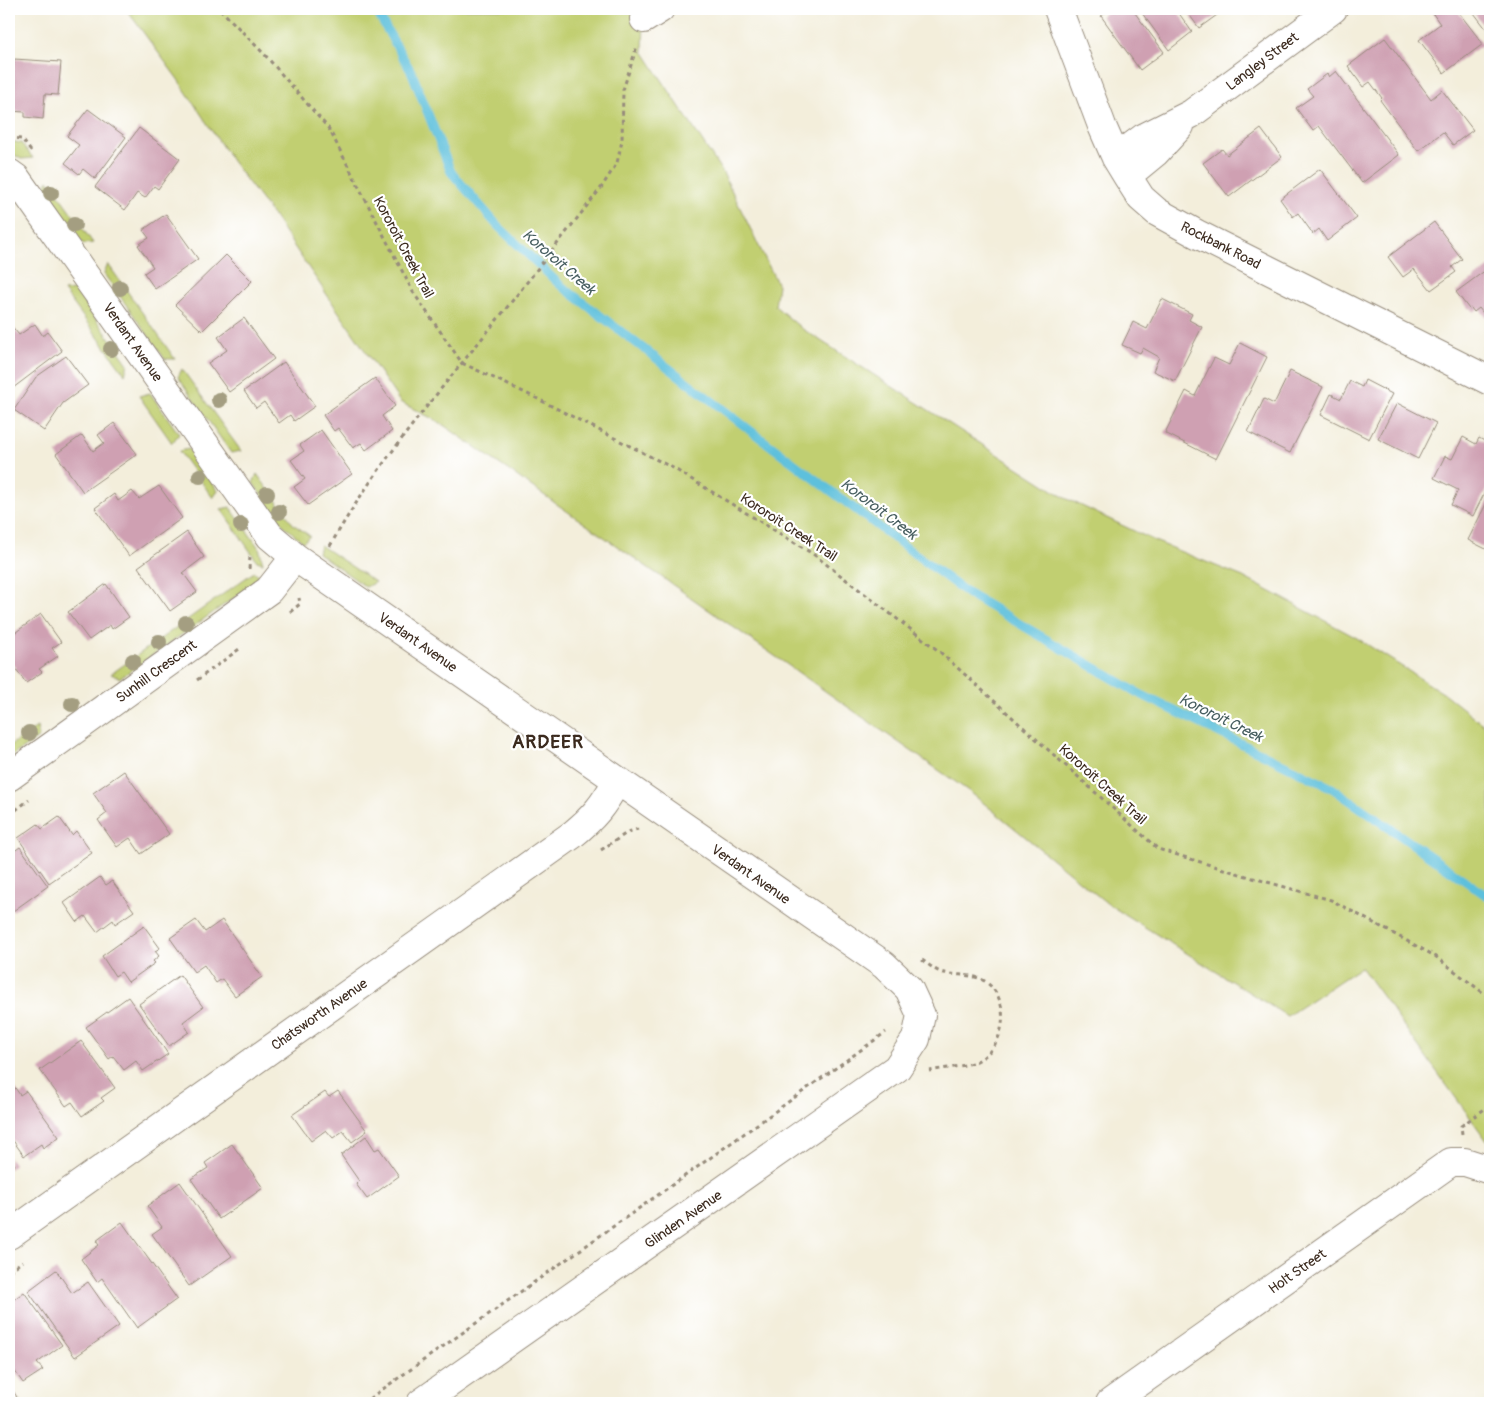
<svg xmlns="http://www.w3.org/2000/svg" width="1499" height="1412" viewBox="0 0 1499 1412" font-family="Pangolin,sans-serif">
  <rect width="100%" height="100%" fill="#fff"/>
  <filter id="ink" filterUnits="userSpaceOnUse"><feTurbulence type="fractalNoise" baseFrequency=".02" numOctaves="2"/><feDisplacementMap in="SourceGraphic" scale="10" xChannelSelector="R" yChannelSelector="G"/><feConvolveMatrix kernelMatrix="1 2 1 2 8 2 1 2 1" color-interpolation-filters="sRGB"/></filter>
  <filter id="wash" filterUnits="userSpaceOnUse"><feTurbulence type="fractalNoise" baseFrequency=".0096" numOctaves="4" result="noise"/><feDisplacementMap in="SourceGraphic" scale="20" xChannelSelector="R" yChannelSelector="G"/><feGaussianBlur stdDeviation="1.12" result="paint"/><feColorMatrix in="noise" values="0 0 0 0 0 0 0 0 0 0 0 0 0 0 0 0 0 1.4 0 .05"/><feComposite in="paint" operator="in"/></filter>
  <g filter="url(#wash)">
    <rect width="100%" height="100%" fill="#f3eedb"/>
    <!-- green -->
    <path fill="#c1cf71" stroke="#7e7c48" d="M126 9H629L644 19 643 51 723 173 778 285 775 306 801 328 1065 498 1157 542 1243 577 1357 638 1446 695 1490 730V1145L1361 967 1287 1016 1108 904 970 792 439 422 400 402 270 211 232 161 177 78Z
      M9 141 21 143 33 158 21 159 9 152Z
      M48 180 93 243 83 244 44 189Z
      M108 264 175 359H165L104 274Z
      M75 290 128 364 125 374 64 291Z
      M182 369 241 451 231 453 178 377Z
      M150 393 179 434 172 443 139 396Z
      M189 449 218 491 213 498 179 451Z
      M257 474 293 524 310 536 303 542 281 523 253 483Z
      M230 507 259 548 263 563 257 561 221 509Z
      M320 545 375 582 366 587 318 553Z
      M254 572 259 575 248 588 120 678 111 674Z
      M37 727 39 737 9 758V746Z"/>
    <g fill="none" stroke-linecap="round" stroke-linejoin="round">
      <!-- stream -->
      <path stroke="#5dc0dc" stroke-width="9" d="M375 9 412 73 451 172 497 225 559 284 763 440 967 593 1138 693 1332 788 1490 898"/>
    </g>
    <g id="blocks">
      <!-- building -->
      <path fill="#cfa0b2" d="M1111 9H1132L1164 52 1140 70 1101 16Z
        M1139 9H1176L1192 32 1169 50Z
        M1185 9H1223L1224 10 1199 28Z
        M1434 9H1456L1483 44 1444 73 1419 40 1440 24 1431 11Z
        M1471 9H1490V34Z
        M1385 38 1431 99 1442 90 1473 130 1453 145 1443 132 1418 151 1380 100 1382 98 1370 82 1363 87 1348 66Z
        M14 59 61 62 58 95 45 94 43 119 25 117V112L10 111Z
        M1336 71 1399 155 1362 183 1319 126 1313 131 1296 108 1313 96 1307 89 1327 74 1329 77Z
        M88 109 126 137 95 179 83 169 79 174 65 163 79 145 67 136Z
        M139 128 180 159 158 189 154 186 145 198 137 193 125 210 95 187Z
        M1261 129 1282 157 1229 197 1203 163 1222 149 1227 155Z
        M1320 169 1357 218 1327 241 1319 229 1313 234 1298 213 1293 217 1280 199Z
        M166 214 198 259 155 289 144 273 153 267 138 245 149 238 143 230Z
        M1434 222 1462 259 1452 267 1456 272 1431 290 1414 269 1403 277 1388 257Z
        M226 255 252 281 202 331 175 305Z
        M1490 267V314L1486 317 1479 308 1474 312 1471 308 1469 309 1456 292Z
        M1162 299 1192 314 1189 320 1202 327 1175 381 1153 371 1159 357 1143 348 1140 353 1122 345 1133 322 1147 329Z
        M244 318 274 359 229 392 208 363 227 350 218 337Z
        M10 324 19 335 35 324 43 336 48 332 62 351 13 388 9 383V325Z
        M1240 343 1267 357 1216 459 1165 433 1186 391 1195 396 1214 358 1229 365Z
        M66 356 88 385 63 403 44 431 14 410 36 377Z
        M284 362 315 406 294 421 290 415 279 423 264 402 256 408 244 391Z
        M1290 371 1323 387 1290 453 1248 432 1264 399 1274 404Z
        M375 378 395 406 382 416 392 431 366 450 361 443 353 448 338 428 334 431 323 415Z
        M1365 380 1392 394 1369 439 1321 415 1331 394 1341 399 1350 381 1362 387Z
        M1397 403 1436 423 1418 459 1378 439Z
        M114 423 137 454 83 492 56 454 82 435 93 451 104 443 98 435Z
        M321 430 352 474 308 505 294 487 305 479 291 460 304 451 300 445Z
        M1463 437 1476 444 1479 438 1490 444V482L1473 516 1451 505 1458 490 1434 478 1445 456 1452 459Z
        M159 486 182 518 129 556 95 508 114 494 118 501 132 491 139 499Z
        M1490 496V551L1468 540Z
        M187 532 204 557 183 573 197 592 170 611 138 567Z
        M106 584 129 617 112 629 110 625 89 640 68 612Z
        M41 614 61 642 52 648 58 656 39 669 42 672 26 683 9 659V637Z
        M124 771 169 834 141 854 130 838 117 847 98 820 107 813 93 793Z
        M59 817 72 835 76 831 92 853 49 883 18 838 38 824 42 829Z
        M20 847 48 886 13 911 9 905V855Z
        M100 877 106 885 112 881 134 911 115 924 113 920 97 932 85 916 77 922 64 903Z
        M196 920 205 932 222 920 262 977 235 996 222 979 216 983 204 965 194 972 170 938Z
        M144 926 160 948 155 951 159 956 153 961 155 963 128 982 121 972 115 976 102 956Z
        M180 975 203 1007 183 1022 189 1032 169 1046 139 1004Z
        M128 997 168 1054 143 1071 136 1061 124 1070 113 1056 109 1059 86 1027Z
        M81 1041 115 1088 101 1098 104 1101 82 1116 72 1102 66 1106 40 1070Z
        M9 1058 14 1066 9 1070Z
        M11 1082 20 1095 26 1091 59 1137 43 1148 41 1144 24 1156 9 1135V1084Z
        M338 1091 367 1131 352 1142 343 1131 333 1138 326 1130 311 1141 292 1115 325 1092 329 1097Z
        M366 1136 375 1150 379 1148 399 1176 367 1199 356 1184 359 1181 341 1155Z
        M232 1144 263 1188 219 1219 191 1179 208 1168 205 1163Z
        M9 1157 15 1165 9 1169Z
        M180 1182 232 1256 189 1286 152 1234 162 1227 147 1206Z
        M122 1222 177 1299 137 1328 102 1278 97 1282 81 1259 99 1245 96 1241Z
        M56 1270 72 1293 88 1282 119 1326 75 1357 28 1291Z
        M24 1292 62 1345 37 1363 43 1370 23 1383 9 1363V1360L12 1357 9 1353V1318L12 1316 9 1311V1303Z
        M9 1385 17 1397 9 1403Z"/>
    </g>
  </g>
  <g filter="url(#ink)">
    <use href="#blocks" fill-opacity="0" stroke="#978c7c" stroke-width="1"/>
    <g fill="none" stroke-linecap="round" stroke-linejoin="round">
      <defs>
        <path id="minor" d="M1058 9 1102 126 1116 158 1127 176 1141 198 1157 212 1197 234 1490 381
          M644 19 660 9
          M1116 158 1143 138 1191 114 1333 9
          M9 173 16 178 270 536 295 557 884 965 909 989 921 1015 916 1039 897 1068 421 1403
          M1127 176 1155 153 1180 126
          M9 777 269 590 295 557
          M9 1235 572 835C594 817 603 806 617 781
          M1110 1403 1451 1162H1465L1490 1170"/>
      </defs>
      <!-- minor casing -->
      <use href="#minor" stroke="#978c7c" stroke-width="30"/>
      <!-- path -->
      <path stroke="#978c7c" stroke-width="3" stroke-dasharray="4 4" stroke-linecap="butt" d="M220 9 265 55 329 129 413 292 462 363 536 398 673 468 813 554 940 652 1158 849 1253 878 1331 900 1435 956 1490 998
        M9 138 22 139 33 154
        M330 546C374 468 432 400 488 331 526 284 564 235 601 188L617 163 622 141 623 90 637 46
        M249 569 250 557
        M290 612 300 604 299 598
        M197 680 242 647
        M9 815 29 800
        M601 850 628 832 638 829
        M922 960C927 963 932 968 938 971 953 977 972 972 986 982 1013 1002 1005 1049 975 1062 961 1067 944 1068 930 1071
        M1462 1134 1461 1126 1490 1105
        M9 1271 23 1261
        M363 1403 689 1173 886 1032"/>
      <!-- minor -->
      <use href="#minor" stroke="#fff" stroke-width="28"/>
    </g>
    <!-- trees -->
    <g fill="#a49e81">
      <circle cx="51" cy="193" r="8"/>
      <circle cx="74" cy="225" r="8"/>
      <circle cx="120" cy="288" r="8"/>
      <circle cx="111" cy="349" r="8"/>
      <circle cx="219" cy="400" r="8"/>
      <circle cx="200" cy="476" r="8"/>
      <circle cx="267" cy="494" r="8"/>
      <circle cx="279" cy="512" r="8"/>
      <circle cx="241" cy="525" r="8"/>
      <circle cx="186" cy="623" r="8"/>
      <circle cx="159" cy="642" r="8"/>
      <circle cx="133" cy="661" r="8"/>
      <circle cx="72" cy="704" r="8"/>
      <circle cx="29" cy="733" r="8"/>
    </g>
  </g>
  <g text-anchor="middle" stroke-width="4.5" stroke-linejoin="round" paint-order="stroke">
    <!-- street labels -->
    <g font-size="14" fill="#3b2a1e" stroke="#fff">
      <text transform="translate(1262 61) rotate(-37)" y="5">Langley Street</text>
      <text transform="translate(1221 245) rotate(27)" y="5">Rockbank Road</text>
      <text transform="translate(404 247) rotate(62)" y="5">Kororoit Creek Trail</text>
      <text transform="translate(133 342) rotate(55)" y="5">Verdant Avenue</text>
      <text transform="translate(789 527) rotate(33)" y="5">Kororoit Creek Trail</text>
      <text transform="translate(418 642) rotate(35)" y="5">Verdant Avenue</text>
      <text transform="translate(156 671) rotate(-36)" y="5">Sunhill Crescent</text>
      <text transform="translate(1103 784) rotate(42)" y="5">Kororoit Creek Trail</text>
      <text transform="translate(751 874) rotate(35)" y="5">Verdant Avenue</text>
      <text transform="translate(319 1014) rotate(-35)" y="5">Chatsworth Avenue</text>
      <text transform="translate(683 1219) rotate(-35)" y="5">Glinden Avenue</text>
      <text transform="translate(1297 1271) rotate(-35)" y="5">Holt Street</text>
    </g>
    <!-- water labels -->
    <g font-size="15" font-style="italic" fill="#475e60" stroke="#fff">
      <text transform="translate(559 262) rotate(41)" y="5">Kororoit Creek</text>
      <text transform="translate(879 509) rotate(37)" y="5">Kororoit Creek</text>
      <text transform="translate(1221 718) rotate(26)" y="5">Kororoit Creek</text>
    </g>
    <!-- district labels -->
    <g font-size="19" font-weight="bold" letter-spacing="1" fill="#3b2a1e" stroke="#fff">
      <text x="548" y="748">ARDEER</text>
    </g>
  </g>
  <!-- margin -->
  <rect width="1499" height="1412" fill="none" stroke="#fff" stroke-width="30"/>
</svg>
